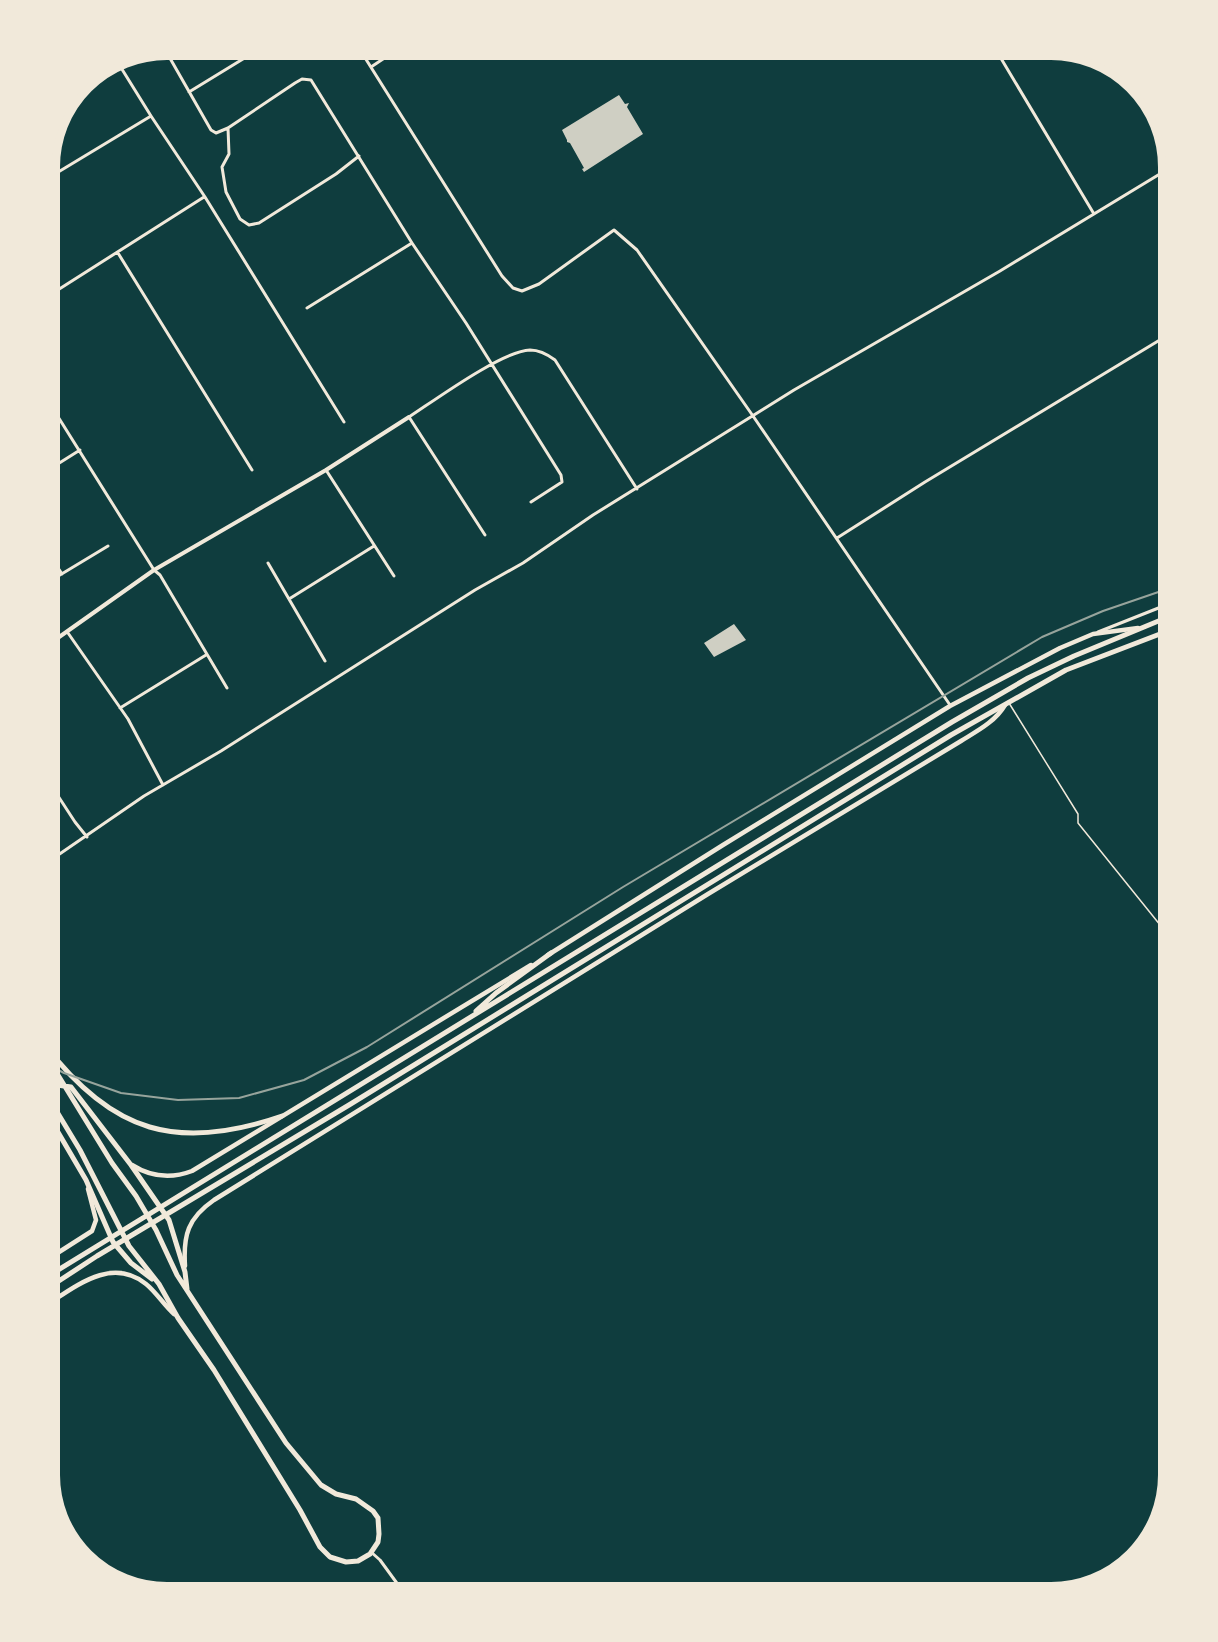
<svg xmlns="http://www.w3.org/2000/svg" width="1218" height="1642" viewBox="0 0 1218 1642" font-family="'PT Sans',sans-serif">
  <rect width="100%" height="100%" fill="#0f3d3e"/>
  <!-- building -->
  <path fill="#cfcfc3" d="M619 95 625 104 629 103 627 107 643 134 584 172 582 169 584 168 570 143 567 142V140L562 130Z
    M734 624 746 640 714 657 704 643Z"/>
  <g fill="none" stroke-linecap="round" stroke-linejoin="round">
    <!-- service -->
    <path stroke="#f1e9da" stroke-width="1.5" d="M1009 703 1078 814V823L1173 941"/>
    <!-- minor -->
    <path stroke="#f1e9da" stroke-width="3" d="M357 45 502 276 513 288 522 291 539 284 614 230 637 250 753 416 950 705
      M993 45 1094 214
      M163 46 211 130 216 133 228 128 295 83 302 79 311 80 412 243 466 323 561 475 562 482 531 502
      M371 67 401 47
      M189 92 266 45
      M151 116 205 197 344 422
      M228 128 229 154 222 167 226 192 240 219 249 225 259 223 336 174 359 156
      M45 180 151 116 115 58
      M118 253 252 470
      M45 293H53L204 197
      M307 308 412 243
      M45 331 53 293
      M45 396 154 570 160 575 227 688
      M326 470 394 576
      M45 472 80 450
      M485 535 409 417C435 400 502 351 530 350 540 350 547 354 555 360L637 489
      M837 538 925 482 1173 332
      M45 548 62 574
      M268 563 325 661
      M45 584 108 546
      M289 599 374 546
      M1098 632 1161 607 1168 602 1173 594
      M68 633 128 719 163 785
      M120 708 206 655
      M45 776 75 822 87 837
      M45 864 144 796 221 751 475 590 523 563 593 515 794 390 1000 271 1173 166
      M371 1552 380 1560 407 1597"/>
    <!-- tertiary -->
    <path stroke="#f1e9da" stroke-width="4" d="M45 647 154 570 326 470 409 417"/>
    <!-- secondary -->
    <path stroke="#f1e9da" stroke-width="4.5" d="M548 955 723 845 950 706 1060 648 1093 634 1138 628
      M132 1165C151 1177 171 1179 192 1171L531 965
      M45 1261 92 1231 96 1220 88 1189
      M185 1266C183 1235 188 1218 214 1200L708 894 961 741C977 731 995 722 1005 705
      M45 1306C75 1287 111 1256 146 1284 156 1292 164 1305 174 1314"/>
    <!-- primary -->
    <path stroke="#f1e9da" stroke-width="5" d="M476 1011 496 993 551 953
      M45 1045C112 1133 178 1152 282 1116
      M45 1092 80 1150 129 1246 159 1284 178 1318 214 1370 300 1510 320 1547 330 1557 346 1562 358 1561 370 1554 378 1542 379 1534 378 1518 373 1511 356 1499 336 1494 321 1485 286 1443 177 1275 156 1230 136 1196 112 1163 45 1054
      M45 1094 57 1085 71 1087 131 1165 169 1220 185 1272 187 1289
      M45 1110 86 1180 113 1242 131 1263 152 1279
      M45 1278 952 722 1028 678 1074 656 1173 615
      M45 1290 97 1256 349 1105 951 735 1066 670 1173 629"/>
    <!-- rail -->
    <path stroke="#97a49c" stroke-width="2" d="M45 1063 64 1073 121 1093 178 1100 239 1098 304 1080 367 1047 623 887 1042 637 1103 611 1173 587"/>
  </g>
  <!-- crop -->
  <path d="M0 0H1218V1642H0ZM167 56H1051A111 111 0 0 1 1162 167V1475A111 111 0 0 1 1051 1586H167A111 111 0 0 1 56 1475V167A111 111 0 0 1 167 56Z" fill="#f1e9da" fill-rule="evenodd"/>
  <path fill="none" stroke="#f1e9da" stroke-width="8" d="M167 56H1051A111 111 0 0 1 1162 167V1475A111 111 0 0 1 1051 1586H167A111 111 0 0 1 56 1475V167A111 111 0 0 1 167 56Z"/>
</svg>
